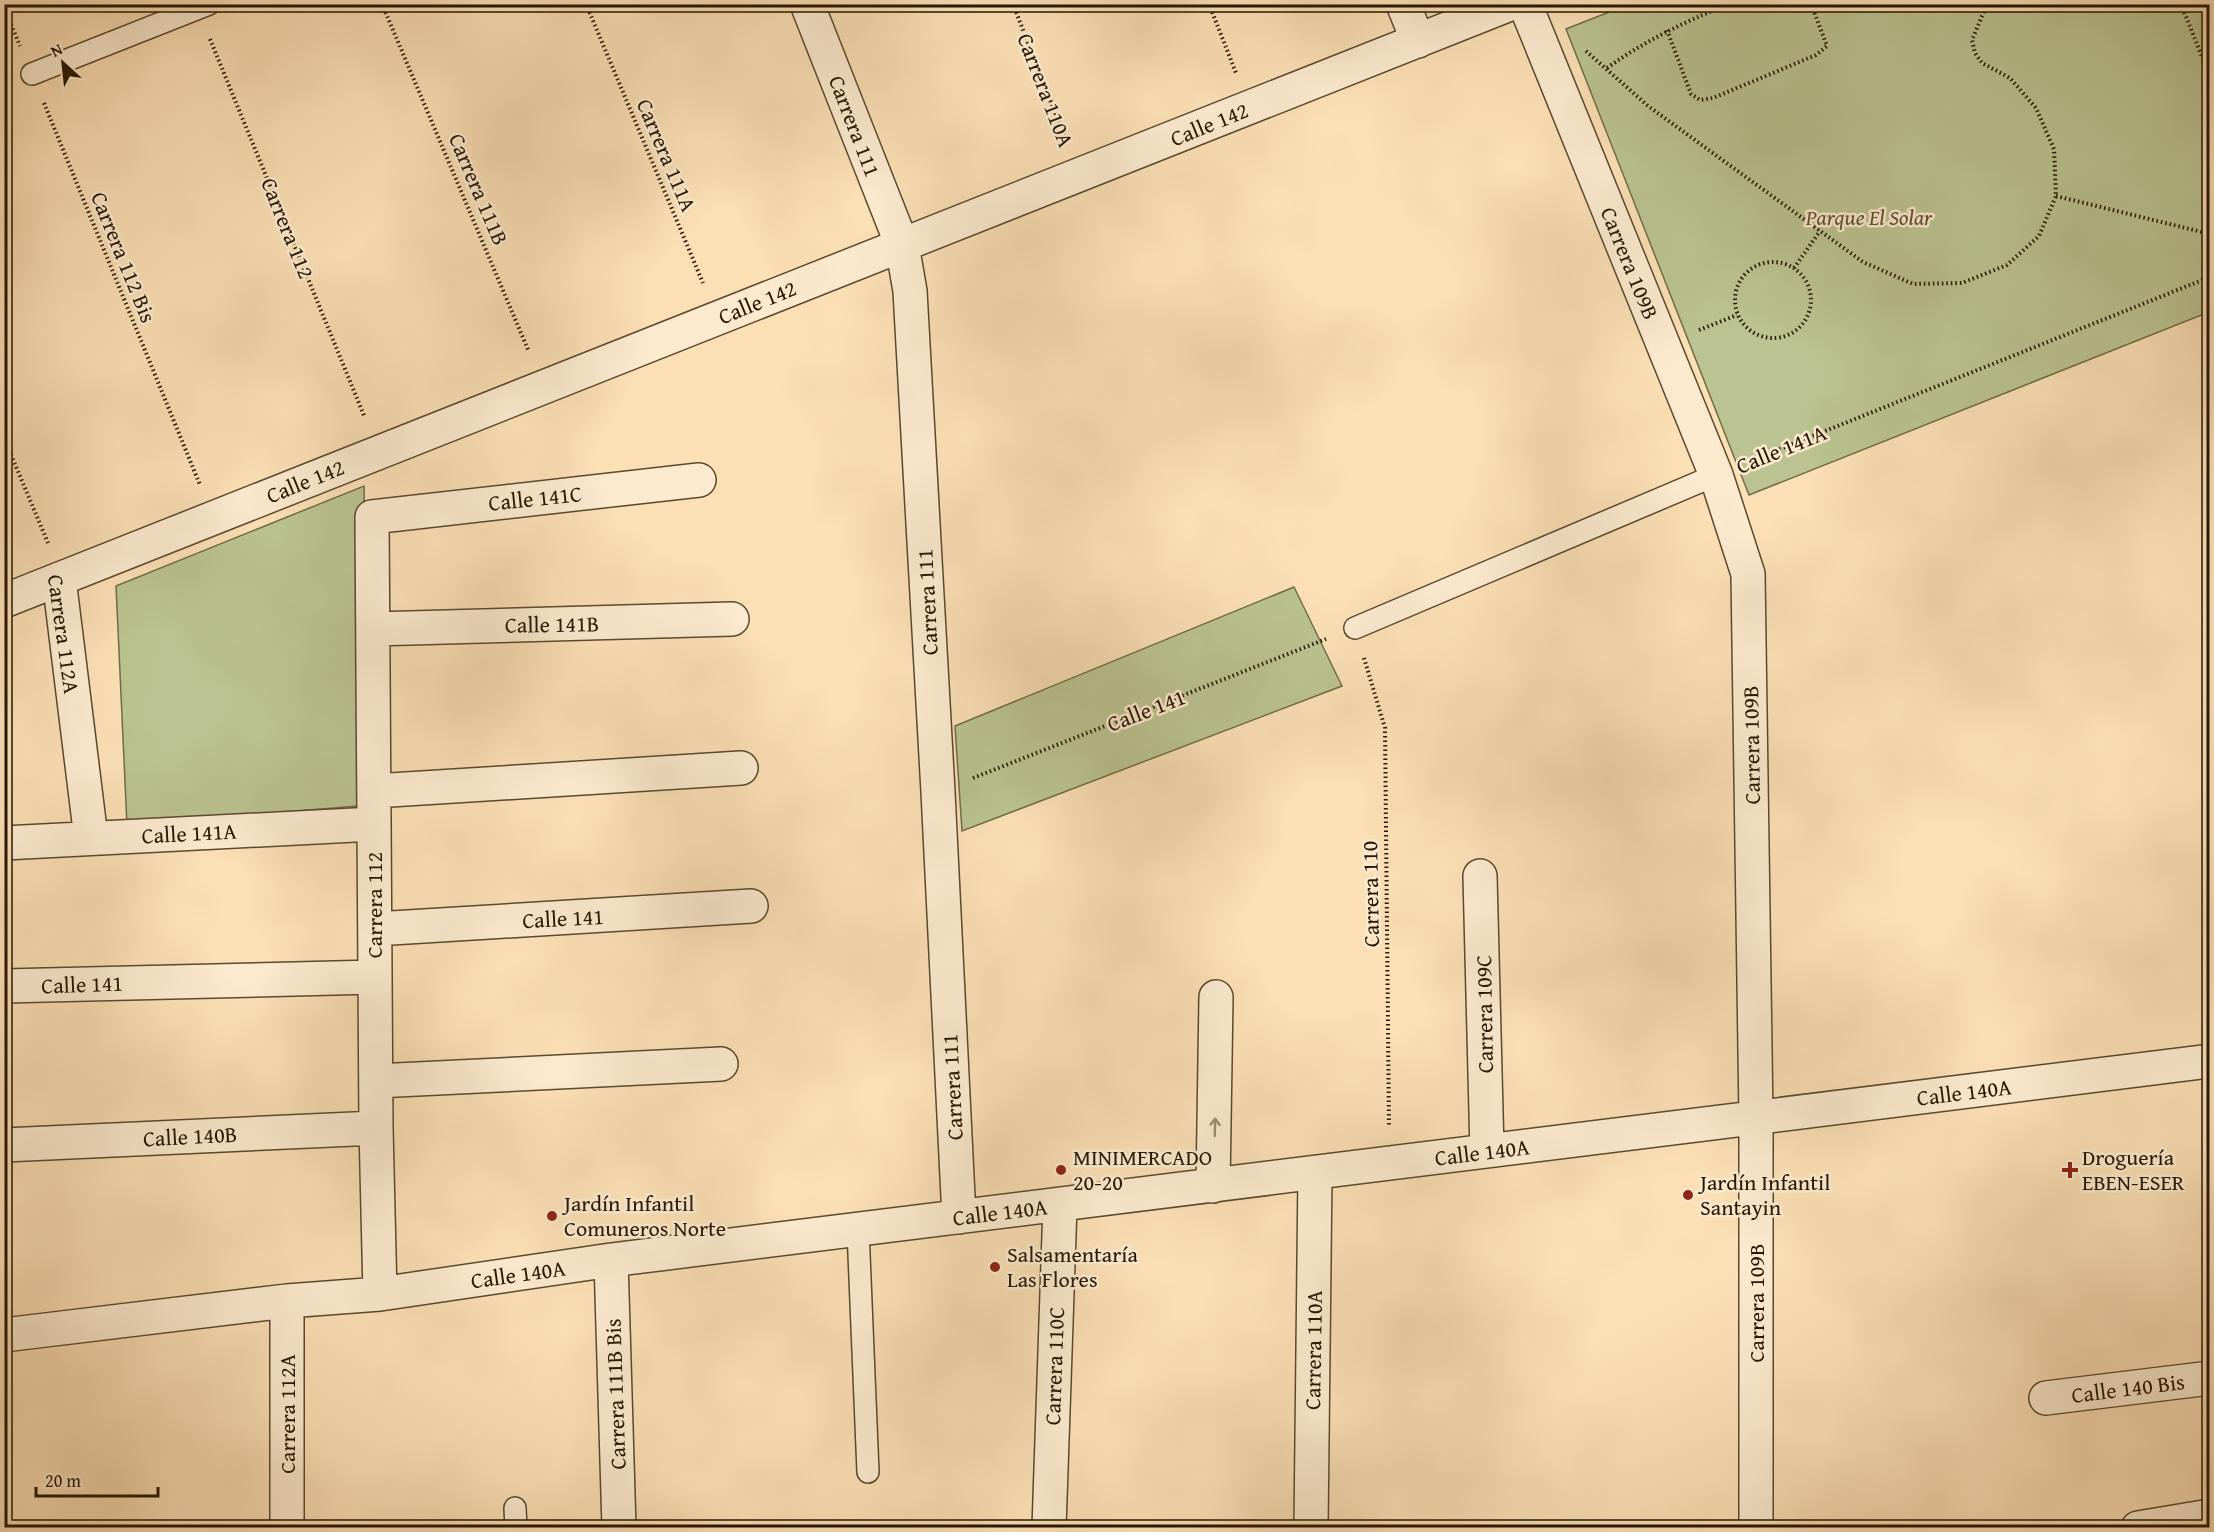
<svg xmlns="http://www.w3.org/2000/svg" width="2214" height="1532" viewBox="0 0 2214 1532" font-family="'Gentium Book Plus',serif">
  <rect width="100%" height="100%" fill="#fbdfb5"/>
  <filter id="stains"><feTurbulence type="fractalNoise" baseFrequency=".00333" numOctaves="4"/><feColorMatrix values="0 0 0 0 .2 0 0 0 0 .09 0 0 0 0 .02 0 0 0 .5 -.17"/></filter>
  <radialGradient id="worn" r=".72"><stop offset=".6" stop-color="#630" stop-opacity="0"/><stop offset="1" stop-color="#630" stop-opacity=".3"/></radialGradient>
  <!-- green -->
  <path fill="#bac391" stroke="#706c4a" stroke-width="1.5" d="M1627 5H2209V312L1749 495 1566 29Z
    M364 486 370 805 127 825 116 586Z
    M1294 587 1342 686 962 831 955 726Z"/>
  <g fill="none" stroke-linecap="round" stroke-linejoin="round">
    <defs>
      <path id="lane" d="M32 74 209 4
        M1355 628 1716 475
        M858 1230 868 1472
        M515 1508 516 1528"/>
      <path id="street" d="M807 4 902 245 910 291 938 792 959 1217
        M1403 4 1418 41
        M1525 4 1716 475 1748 574 1756 1118V1528
        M59 579 91 838
        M4 601 1510 4
        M373 629 732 619
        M374 791 741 768
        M4 843 374 824
        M1480 876 1487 1151
        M375 929 751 906
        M4 986 375 977
        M376 1081 721 1064
        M4 1145 376 1128
        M1213 1186 1216 997
        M611 1260 619 1528
        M380 1294 376 1128 372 517 699 480
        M287 1301V1528
        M4 1335 287 1301 380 1294 611 1260 2210 1061
        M2046 1398 2210 1378
        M1049 1528 1060 1205
        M1311 1528 1315 1173
        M2138 1528 2210 1516"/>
    </defs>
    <!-- lane casing -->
    <use href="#lane" stroke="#5b482f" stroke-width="24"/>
    <!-- street casing -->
    <use href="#street" stroke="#5b482f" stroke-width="36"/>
    <!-- path -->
    <path stroke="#261602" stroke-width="4" stroke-dasharray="1.5 3" stroke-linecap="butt" d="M382 4 529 352
      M586 4 703 283
      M1013 4 1066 141
      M1209 4 1236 73
      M2181 4 2210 77
      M4 8 20 46
      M1667 30 1691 94 1700 100 1713 98 1816 55 1827 46 1811 4
      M210 39 365 418
      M1586 51 1648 106 1863 262 1913 284 1962 283 2007 265 2039 236 2056 196 2054 149 2036 108 2010 78 1982 63 1975 53 1972 40 1987 4
      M1607 68C1646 40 1683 23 1728 4
      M44 103 200 485
      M2056 196 2210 234
      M1735 300a38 38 0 1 1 76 0a38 38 0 1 1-76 0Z
      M1794 268 1820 231
      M1699 330 1737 315
      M4 438 48 543
      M1750 461 2210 277
      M1364 658 1385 728 1389 1127
      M973 778 1326 639"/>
    <!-- lane -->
    <use href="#lane" stroke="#fceacf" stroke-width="21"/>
    <!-- street -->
    <use href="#street" stroke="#fceacf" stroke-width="33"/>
  </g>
  <!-- one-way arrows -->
  <defs><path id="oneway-shaft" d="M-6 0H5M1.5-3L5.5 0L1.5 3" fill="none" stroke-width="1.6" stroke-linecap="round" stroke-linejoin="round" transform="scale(1.5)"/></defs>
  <use stroke="#9c8b73" href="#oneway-shaft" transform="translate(1215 1127) rotate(-88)"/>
  <!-- markers -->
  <g fill="#8f2418" stroke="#fceacf" stroke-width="2">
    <circle cx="1061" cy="1170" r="6"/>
    <path d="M2067 1161h6v6h6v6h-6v6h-6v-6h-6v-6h6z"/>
    <circle cx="1688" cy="1195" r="6"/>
    <circle cx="552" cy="1216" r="6"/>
    <circle cx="995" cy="1267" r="6"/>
  </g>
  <g text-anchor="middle" stroke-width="5" stroke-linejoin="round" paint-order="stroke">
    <!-- street labels -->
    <g font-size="22" fill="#261602" stroke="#fceacf">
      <text transform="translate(1046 90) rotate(69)" y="8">Carrera 110A</text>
      <text transform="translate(1209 124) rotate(-22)" y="8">Calle 142</text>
      <text transform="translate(855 126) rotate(69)" y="8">Carrera 111</text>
      <text transform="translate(667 155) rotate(67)" y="8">Carrera 111A</text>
      <text transform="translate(479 189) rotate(67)" y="8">Carrera 111B</text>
      <text transform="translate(288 228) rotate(68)" y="8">Carrera 112</text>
      <text transform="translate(124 257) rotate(68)" y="8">Carrera 112 Bis</text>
      <text transform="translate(1630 263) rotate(68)" y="8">Carrera 109B</text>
      <text transform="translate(757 302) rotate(-22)" y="8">Calle 142</text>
      <text transform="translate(1781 449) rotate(-22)" y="8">Calle 141A</text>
      <text transform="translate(305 481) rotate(-22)" y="8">Calle 142</text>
      <text transform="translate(535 498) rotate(-6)" y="8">Calle 141C</text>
      <text transform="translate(927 602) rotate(-93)" y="8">Carrera 111</text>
      <text transform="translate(552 624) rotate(-1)" y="8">Calle 141B</text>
      <text transform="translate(64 634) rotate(82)" y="8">Carrera 112A</text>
      <text transform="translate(1146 710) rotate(-21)" y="8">Calle 141</text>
      <text transform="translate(1751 745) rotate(-91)" y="8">Carrera 109B</text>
      <text transform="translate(189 833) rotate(-3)" y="8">Calle 141A</text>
      <text transform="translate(1370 894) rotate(-91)" y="8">Carrera 110</text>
      <text transform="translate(374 905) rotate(-90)" y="8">Carrera 112</text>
      <text transform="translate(563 918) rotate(-3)" y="8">Calle 141</text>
      <text transform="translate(82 984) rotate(-2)" y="8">Calle 141</text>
      <text transform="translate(1484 1014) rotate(-91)" y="8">Carrera 109C</text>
      <text transform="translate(952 1087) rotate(-93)" y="8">Carrera 111</text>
      <text transform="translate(1964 1092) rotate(-7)" y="8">Calle 140A</text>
      <text transform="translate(190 1136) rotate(-3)" y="8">Calle 140B</text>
      <text transform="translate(1482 1152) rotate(-7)" y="8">Calle 140A</text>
      <text transform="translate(1000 1212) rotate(-7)" y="8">Calle 140A</text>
      <text transform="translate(518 1274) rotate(-8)" y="8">Calle 140A</text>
      <text transform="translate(1756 1303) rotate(-90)" y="8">Carrera 109B</text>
      <text transform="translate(1313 1350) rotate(-89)" y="8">Carrera 110A</text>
      <text transform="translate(1054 1366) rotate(-88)" y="8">Carrera 110C</text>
      <text transform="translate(2128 1388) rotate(-7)" y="8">Calle 140 Bis</text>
      <text transform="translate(615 1394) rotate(-92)" y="8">Carrera 111B Bis</text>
      <text transform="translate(287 1414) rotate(-90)" y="8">Carrera 112A</text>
    </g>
    <!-- park labels -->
    <g font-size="22" font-style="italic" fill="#5a5334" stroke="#fceacf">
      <text x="1869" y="225">Parque El Solar</text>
    </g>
    <!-- poi labels -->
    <g font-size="22" fill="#261602" stroke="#fceacf" text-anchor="start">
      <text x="1073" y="1165">MINIMERCADO<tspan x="1073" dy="25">20-20</tspan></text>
      <text x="2082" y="1165">Droguería<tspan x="2082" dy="25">EBEN-ESER</tspan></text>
      <text x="1700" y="1190">Jardín Infantil<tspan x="1700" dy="25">Santayin</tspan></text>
      <text x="564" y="1211">Jardín Infantil<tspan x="564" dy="25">Comuneros Norte</tspan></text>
      <text x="1007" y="1262">Salsamentaría<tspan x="1007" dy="25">Las Flores</tspan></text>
    </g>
  </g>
  <!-- margin -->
  <rect width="2214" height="1532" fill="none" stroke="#fbdfb5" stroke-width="24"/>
  <rect x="6" y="6" width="2202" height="1520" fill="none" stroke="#261602" stroke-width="3"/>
  <rect x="12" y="12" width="2190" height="1508" fill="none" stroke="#261602" stroke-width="1.5"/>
  <!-- north arrow -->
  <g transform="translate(63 63) rotate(333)" stroke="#fceacf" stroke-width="4.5" paint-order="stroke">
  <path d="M0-4.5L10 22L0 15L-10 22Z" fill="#261602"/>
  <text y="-9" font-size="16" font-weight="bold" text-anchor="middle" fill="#261602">N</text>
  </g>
  <!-- scale -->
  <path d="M36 1487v9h122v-9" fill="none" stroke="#261602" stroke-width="3"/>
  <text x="45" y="1487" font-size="18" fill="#261602" stroke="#fceacf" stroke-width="4.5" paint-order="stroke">20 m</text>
  <rect width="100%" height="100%" filter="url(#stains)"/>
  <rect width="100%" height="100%" fill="url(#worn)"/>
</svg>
